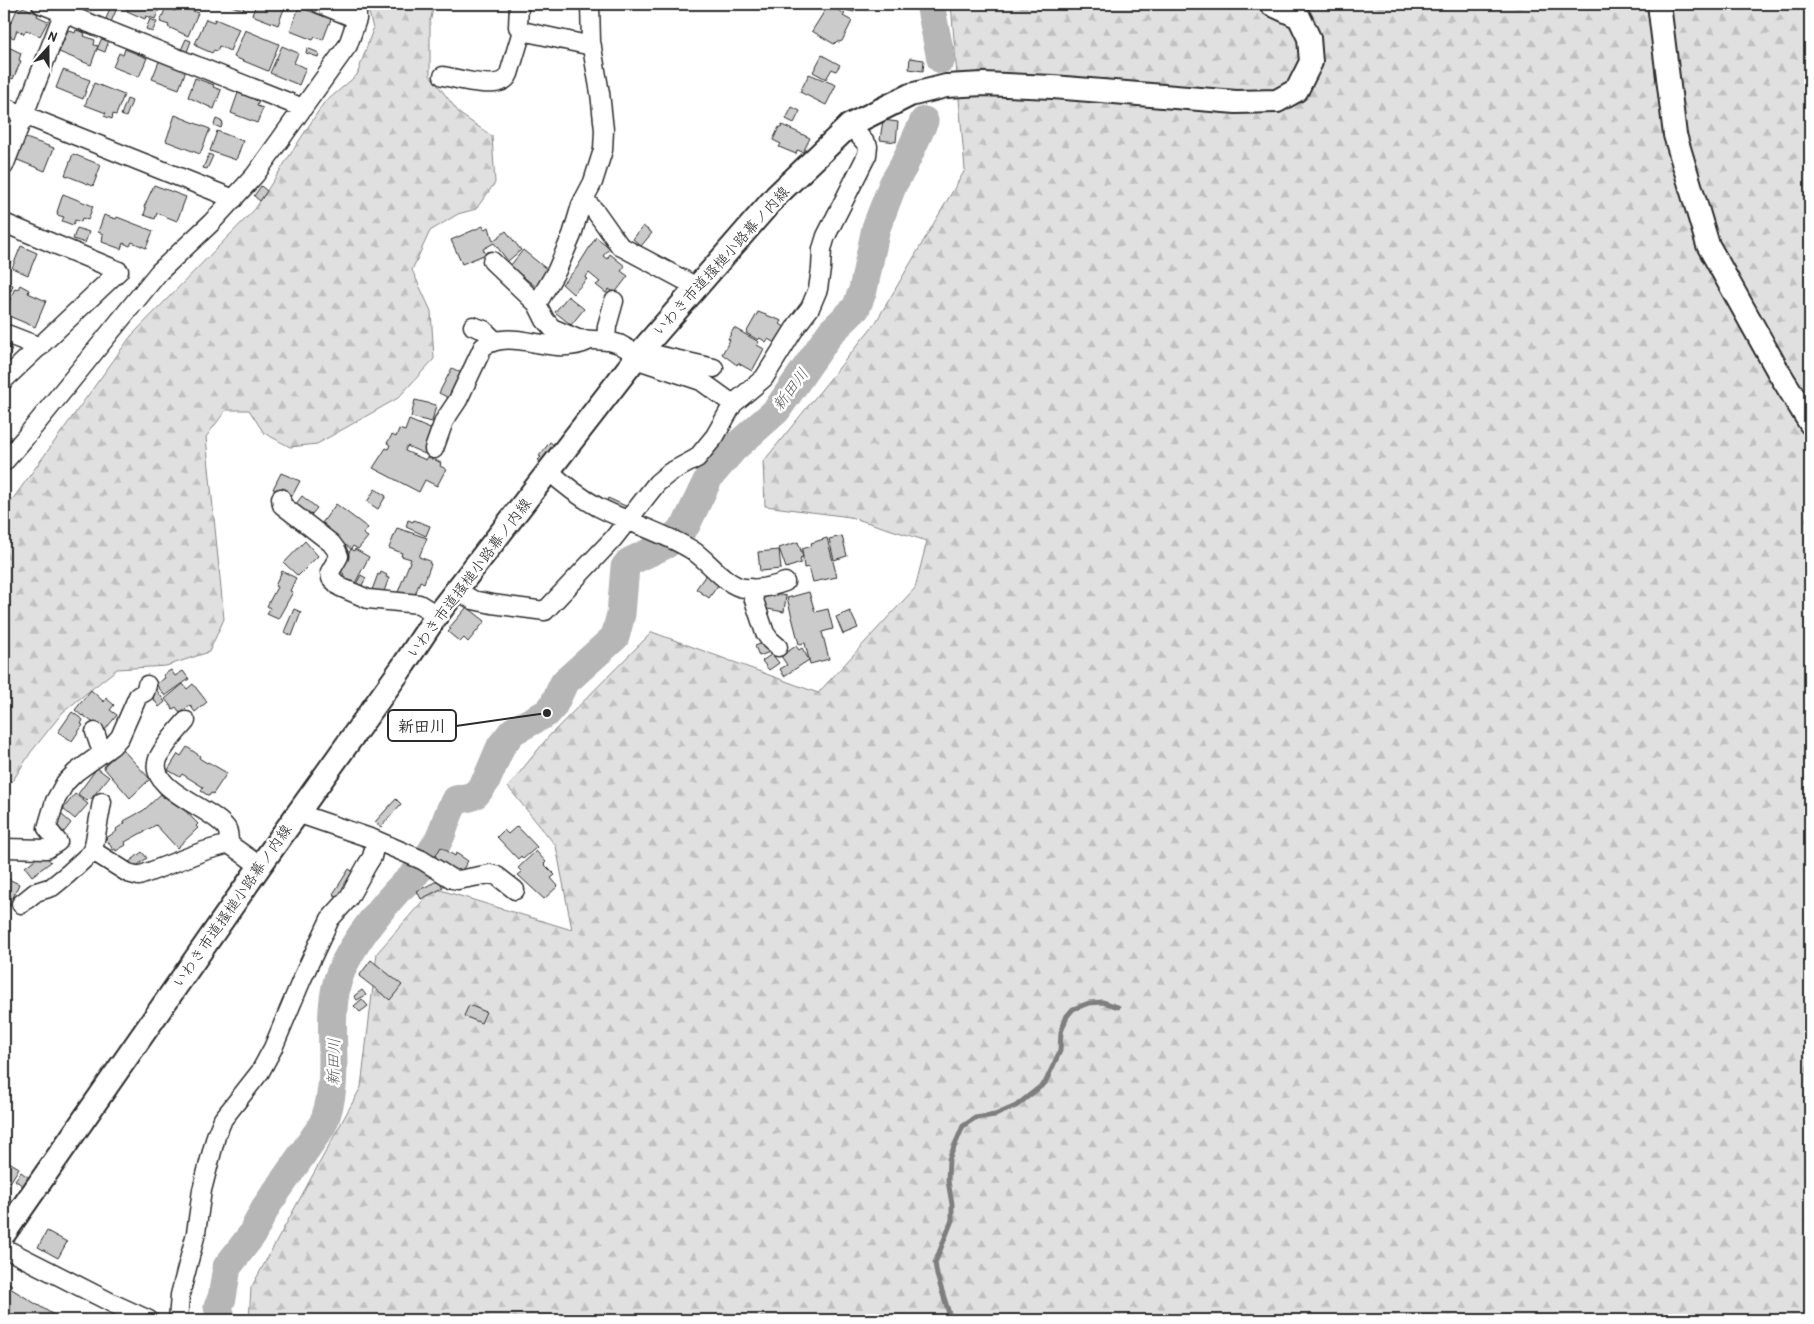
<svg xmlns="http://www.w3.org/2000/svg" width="1814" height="1324" viewBox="0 0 1814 1324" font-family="'Patrick Hand','Klee One',sans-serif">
  <defs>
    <pattern id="forest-firs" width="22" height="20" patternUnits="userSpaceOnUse" patternTransform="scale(1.25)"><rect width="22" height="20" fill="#e0e0e0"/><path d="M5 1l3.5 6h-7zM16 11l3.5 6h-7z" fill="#c0c0c0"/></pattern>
  </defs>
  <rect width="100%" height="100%" fill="#fff"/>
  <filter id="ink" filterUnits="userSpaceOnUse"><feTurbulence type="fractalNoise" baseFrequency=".02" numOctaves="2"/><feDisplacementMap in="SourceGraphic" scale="10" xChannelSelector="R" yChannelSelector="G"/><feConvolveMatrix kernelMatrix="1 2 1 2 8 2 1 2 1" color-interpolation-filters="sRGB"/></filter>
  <g filter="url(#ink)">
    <!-- forest -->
    <path fill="url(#forest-firs)" stroke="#868686" d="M367 4H434L430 23V75L460 114 492 136 495 183 476 209 458 214 430 231 412 270 431 311 434 359 398 398 317 444 290 447 264 433 249 410H226L206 437 224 619 209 652 166 666 117 669 63 712 31 752 12 782 4 777V511L131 336 255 209 323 104 357 75 373 29Z
      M951 4H1810V1320H249L251 1288 361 1087 377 953 434 888 572 930 556 846 508 787 549 736 652 632 818 693 915 588 927 541 850 517 765 506 763 462 876 322 965 170Z"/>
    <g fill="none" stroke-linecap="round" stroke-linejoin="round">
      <!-- stream -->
      <path stroke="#7e7e7e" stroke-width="5" d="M951 1320 937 1275 935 1263 952 1220V1204L948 1181 949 1159 963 1126 975 1118 995 1115 1016 1106 1045 1083 1060 1051 1061 1032 1067 1016 1073 1009 1089 1003 1103 1002 1118 1007"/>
      <!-- river -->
      <path stroke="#b6b6b6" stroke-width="29" d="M930 4 941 59
        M222 1320 218 1307 222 1298 227 1267 251 1236 267 1205 322 1126C343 1081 325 1030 337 983 345 953 375 915 397 891 405 883 416 875 423 864 429 855 437 845 441 835 446 823 448 811 456 800L470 797 476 794 486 781 501 746 513 731 547 713 553 706 564 683 615 637 621 614 625 567 629 562 667 544 686 525 709 477 733 449 776 411 831 332 856 308 863 290 876 228 893 184 903 167 924 121"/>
    </g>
    <!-- building -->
    <path fill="#cbcbcb" stroke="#2b2b2b" d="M123 4H161L155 19 146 16 145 19 127 11 128 9 122 7Z
      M177 4 198 13 188 36 168 27 169 25 160 22 166 7 175 11Z
      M226 4H245L243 10Z
      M256 4H283L281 8 284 9 278 25 252 15Z
      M829 4H841L836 9 845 14 843 16 852 21 842 41 839 42 837 41 834 44 812 31Z
      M846 4H856L854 12 845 10Z
      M111 5 117 8 111 22 106 19Z
      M18 7 22 9 23 7 38 14 37 16 48 21 40 36 26 30 24 34 17 30 14 38 4 34 5 20 11 23Z
      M299 7 331 19 323 40 315 37 313 40 290 31Z
      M150 19 157 22 152 32 146 29Z
      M206 19 214 22 215 19 239 29 230 51 219 46 217 51 214 50 212 53 196 46 197 44H195Z
      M68 30 75 33 76 30 85 33 84 36 95 40 94 45 98 46 91 65 59 52Z
      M245 30 279 44 268 71 234 57Z
      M102 38 109 40 105 52 97 49Z
      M186 39 191 41 187 52 181 50Z
      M4 45 21 53 19 60 21 61 13 79 4 75Z
      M282 46 298 53 294 63 306 68 299 85 270 73Z
      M307 48 319 53 318 57 306 53Z
      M125 49 147 58 139 77 113 67 119 53 123 55Z
      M822 55 840 65 836 71 832 69 826 79 813 72Z
      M910 58 924 60 923 71 909 69Z
      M160 59 186 70 179 89 152 79Z
      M63 70 90 80 83 99 56 88Z
      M809 74 836 85 826 105 800 92Z
      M195 78 214 85 213 87 221 90 214 109 188 97Z
      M94 83 124 95 116 115 113 114 112 119 104 116 106 113 85 105Z
      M238 93 259 101 257 106 263 108 257 123 231 113Z
      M127 99 132 101 126 117 121 115Z
      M792 107 800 111 794 123 786 119Z
      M175 115 210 129 200 154 166 141Z
      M216 119 223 122 221 128 214 125Z
      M883 120 898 122 896 142 880 140Z
      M782 125 810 138 803 152 797 150 796 154 779 147 781 144 773 140 779 127 781 128Z
      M217 131 243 141 236 160 210 151Z
      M23 137 54 148 45 171 15 159Z
      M73 154 101 165 93 186 65 175Z
      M209 154 213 156 207 169 203 168Z
      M154 185 186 197 177 221 157 213 155 219 144 215 146 208 144 207Z
      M261 186 267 191 260 201 254 196Z
      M63 194 93 206 88 220 82 218 81 222 75 220 73 225 62 221 64 217 57 215 58 212H57Z
      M104 215 116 219 117 217 153 231 146 248 132 242 130 246 123 243 121 249 102 242 103 234 98 232Z
      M483 226 484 229 489 227 493 241 506 231 521 250 508 261 494 243 483 249 486 254 462 264 451 240Z
      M643 226 652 233 641 246 633 239Z
      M77 228 89 232 85 243 73 239Z
      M596 237 610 248 603 256 607 259 610 254 625 266 621 271 628 276 615 293 609 289 606 293 596 285 600 282 589 273 585 278 587 279 573 294 562 284 576 269Z
      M21 246 37 253 28 275 12 268Z
      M523 250 549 271 536 287 510 266Z
      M4 257 11 261 4 276Z
      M4 281 13 285 11 291 4 289Z
      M20 285 29 290 28 293 46 301 35 327 4 314 15 288 18 289Z
      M568 296 584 309 571 325 555 312Z
      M758 312 782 321 780 324 788 329 778 345 768 339 766 342 760 338 758 340 746 333Z
      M734 328 759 342 757 345 764 349 752 371 738 363 737 365 722 354 730 340 728 339Z
      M4 346 12 349 4 368Z
      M452 368 465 375 453 400 439 393Z
      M415 400 436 405 432 422 411 417Z
      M409 420 435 431 425 454 407 446 405 451 426 460 428 456 441 463 440 466 446 469 437 486 425 480 419 492 373 468 386 448 388 449 390 445 387 443 392 435 396 437 399 429 405 431Z
      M550 442 560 450 547 467 538 460 541 457 539 456Z
      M281 473 300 481 291 498 273 489Z
      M375 489 386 496 378 509 367 502Z
      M302 496 317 508 306 521 292 509Z
      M608 498 630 508 627 515 605 505Z
      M336 504 368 528 363 534 368 537 358 549 353 546 351 549 346 545 344 549 321 529 325 524 322 523Z
      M408 520 413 522 414 520 430 526 426 536 406 527Z
      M397 528 427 538 419 557 430 561 429 563 431 564 424 583 420 581 414 598 398 592 411 559 401 556 402 553 389 548Z
      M842 536 847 556 834 560 829 539Z
      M827 538 837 577 813 582 809 567 804 568 802 549 812 546 811 543Z
      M305 541 318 556 298 576 284 563Z
      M798 542 803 557 800 558 801 563 786 568 779 548Z
      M351 549 354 551 355 549 369 557 354 585 341 579 344 574 339 571Z
      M779 550 781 569 760 571 758 552Z
      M282 571 296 578 290 591 293 592 278 619 267 614 270 608 267 606 277 587 275 586Z
      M381 572 387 575 386 577 389 578 383 594 372 590 378 574 380 575Z
      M708 572 721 581 709 598 696 589Z
      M361 575 366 578 361 587 356 584Z
      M764 592 786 596 784 612 762 608Z
      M809 592 815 612 828 609 833 629 822 632 829 659 810 664 805 643 799 644 787 598Z
      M467 607 485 621 468 642 464 638 460 642 448 632 451 629 449 628Z
      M294 609 301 612 292 636 284 632Z
      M850 611 858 628 843 634 836 617Z
      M766 642 770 652 759 656 755 646Z
      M796 646 799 650 802 648 809 660 784 676 780 669 787 665 781 656Z
      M772 654 779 663 769 670 762 661Z
      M171 670 175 676 183 671 189 679 165 696 156 684 165 678 163 675Z
      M183 684 187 689 193 684 207 702 195 712 190 705 180 713 176 707 173 709 165 699Z
      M156 689 165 702 159 707 150 693Z
      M91 690 104 702 106 698 114 705 110 710 117 715 104 731 83 715 82 716 75 710Z
      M72 712 83 720 81 724 83 725 72 741 58 732Z
      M187 747 200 756 199 758 207 763 208 762 227 773 213 794 211 793 209 796 201 791 203 787 182 774 180 777 168 770 178 754 181 756Z
      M122 749 150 779 130 798 104 768 105 765Z
      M97 768 109 777 90 800 89 799 87 801 78 794Z
      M75 794 88 804 75 819 63 809Z
      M161 794 164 798 167 795 174 803 176 801 198 824 196 826 198 828 177 848 156 825 125 842 126 845 116 851 115 849 113 850 106 838 117 831 116 829 125 823 124 821 144 810Z
      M396 799 401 804 381 827 375 822Z
      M61 814 71 823 64 832 62 831 59 835 50 827Z
      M517 826 537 847 523 859 521 856 518 859 497 837 504 830 508 834Z
      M441 847 455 856 456 853 468 861 459 875 433 860Z
      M536 851 546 862 544 864 555 875 551 878 558 886 544 899 518 875 522 872 518 868Z
      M142 852 147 858 134 868 129 862Z
      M43 853 51 862 32 876 25 867Z
      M349 869 357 874 340 899 333 894Z
      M4 877 19 884 9 907 4 904Z
      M439 880 443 888 421 899 417 891Z
      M371 960 402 985 390 1000 359 976Z
      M362 990 366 995 357 1000 354 996Z
      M362 999 368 1006 360 1012 354 1006Z
      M469 1005 486 1012 481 1023 464 1016Z
      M4 1159 19 1168 8 1186 4 1183Z
      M21 1172 29 1178 23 1186 15 1180Z
      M47 1231 67 1242 58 1258 38 1247Z
      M4 1280 12 1285 10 1288 62 1320H4V1308L7 1303 4 1301Z"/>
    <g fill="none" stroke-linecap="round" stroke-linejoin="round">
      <defs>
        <path id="minor" d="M41 4 303 108
          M320 4 357 19
          M519 4 518 27 522 31 592 46
          M443 76C458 79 502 92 509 74L522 31
          M4 107 234 199
          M4 166 67 4
          M584 199 596 212 620 246 697 287
          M4 223 119 271 4 380
          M492 261 537 304 545 320 552 328 578 339 609 341 619 344 639 355
          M537 304 557 270 572 235 581 205 593 182 603 150 604 130 600 93 591 42 590 4
          M473 326 484 330 495 341
          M4 333 40 347
          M606 341 607 326 614 301
          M657 355 714 368
          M635 359 701 381 733 404
          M434 449 444 421 458 400 483 347C513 326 553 358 588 341
          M4 462 24 439 159 272 211 223 255 175 348 45 357 19V4
          M549 471C564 485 580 497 598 507 629 523 663 532 692 550 708 560 726 586 744 588 757 590 774 586 785 582
          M281 498 282 505 331 543 337 551 339 556 330 572 331 578 340 587 368 599 419 604 437 615
          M750 588 765 633 770 640 778 647
          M456 590 473 600 492 604 545 611 613 539 657 483 669 473 697 458 715 436 733 404 764 378 797 325 810 308 818 289 821 269 822 249 826 236 867 155 868 146 850 125
          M186 721C176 733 164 745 158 759 146 790 214 808 227 829 229 833 229 840 229 844L260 866
          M95 732 99 744 105 751
          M297 813 373 839 422 860 452 879 458 880 490 874 497 876 515 890
          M4 848 47 849 58 842 47 828 55 801 65 783 76 772 112 746 120 737 138 696 145 692 147 685
          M93 851 128 873 139 876 204 851 229 844
          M21 904 36 892 52 887 68 874 93 851 102 802
          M4 1248 114 1304 149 1320
          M178 1320 180 1295 196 1233 202 1190 216 1136 223 1119 260 1072 273 1048 302 979 330 919 348 899 367 865 372 857 376 840"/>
        <path id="tertiary" d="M1659 4 1675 135 1708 245 1778 371 1810 423
          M4 1234 260 866 401 669 437 615 643 349 776 196 850 125 910 95 946 86 983 84 1053 87 1236 102 1277 101 1297 90 1311 62 1309 38 1299 17 1271 4"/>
      </defs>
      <!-- minor casing -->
      <use href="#minor" stroke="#2b2b2b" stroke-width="21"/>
      <!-- tertiary casing -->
      <use href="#tertiary" stroke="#2b2b2b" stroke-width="26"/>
      <!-- minor -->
      <use href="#minor" stroke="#fff" stroke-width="18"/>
      <!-- tertiary -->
      <use href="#tertiary" stroke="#fff" stroke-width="22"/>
    </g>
  </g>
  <g text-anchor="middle" stroke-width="5" stroke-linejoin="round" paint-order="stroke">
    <!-- street labels -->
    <g font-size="15" fill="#2b2b2b" stroke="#fff">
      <text transform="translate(721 261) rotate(-48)" y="5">いわき市道搔槌小路幕ノ内線</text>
      <text transform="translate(469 578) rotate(-53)" y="5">いわき市道搔槌小路幕ノ内線</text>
      <text transform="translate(232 906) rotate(-55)" y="5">いわき市道搔槌小路幕ノ内線</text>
    </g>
    <!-- water labels -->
    <g font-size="16" font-style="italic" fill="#5c5c5c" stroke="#fff">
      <text transform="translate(790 389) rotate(-53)" y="6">新田川</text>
      <text transform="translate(333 1062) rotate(-89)" y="6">新田川</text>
    </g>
  </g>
  <!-- callouts -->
  <path fill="none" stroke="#2b2b2b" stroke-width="2" d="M547 713L456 726"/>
  <circle fill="#2b2b2b" stroke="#fff" stroke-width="2" cx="547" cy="713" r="5"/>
  <rect fill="#fff" stroke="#2b2b2b" stroke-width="2" x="388" y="710" width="68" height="31" rx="5"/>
  <g font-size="16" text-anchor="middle" font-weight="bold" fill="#2b2b2b">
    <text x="422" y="732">新田川</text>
  </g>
  <!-- margin -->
  <rect width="1814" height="1324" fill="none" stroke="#fff" stroke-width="20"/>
  <rect x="10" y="10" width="1794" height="1304" fill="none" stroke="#2b2b2b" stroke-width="2" filter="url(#ink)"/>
  <!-- north arrow -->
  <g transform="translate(48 48) rotate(21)" stroke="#ffffff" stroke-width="4" paint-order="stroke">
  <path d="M0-4L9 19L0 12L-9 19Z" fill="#2b2b2b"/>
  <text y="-8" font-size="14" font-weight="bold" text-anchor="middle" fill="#2b2b2b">N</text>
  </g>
</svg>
